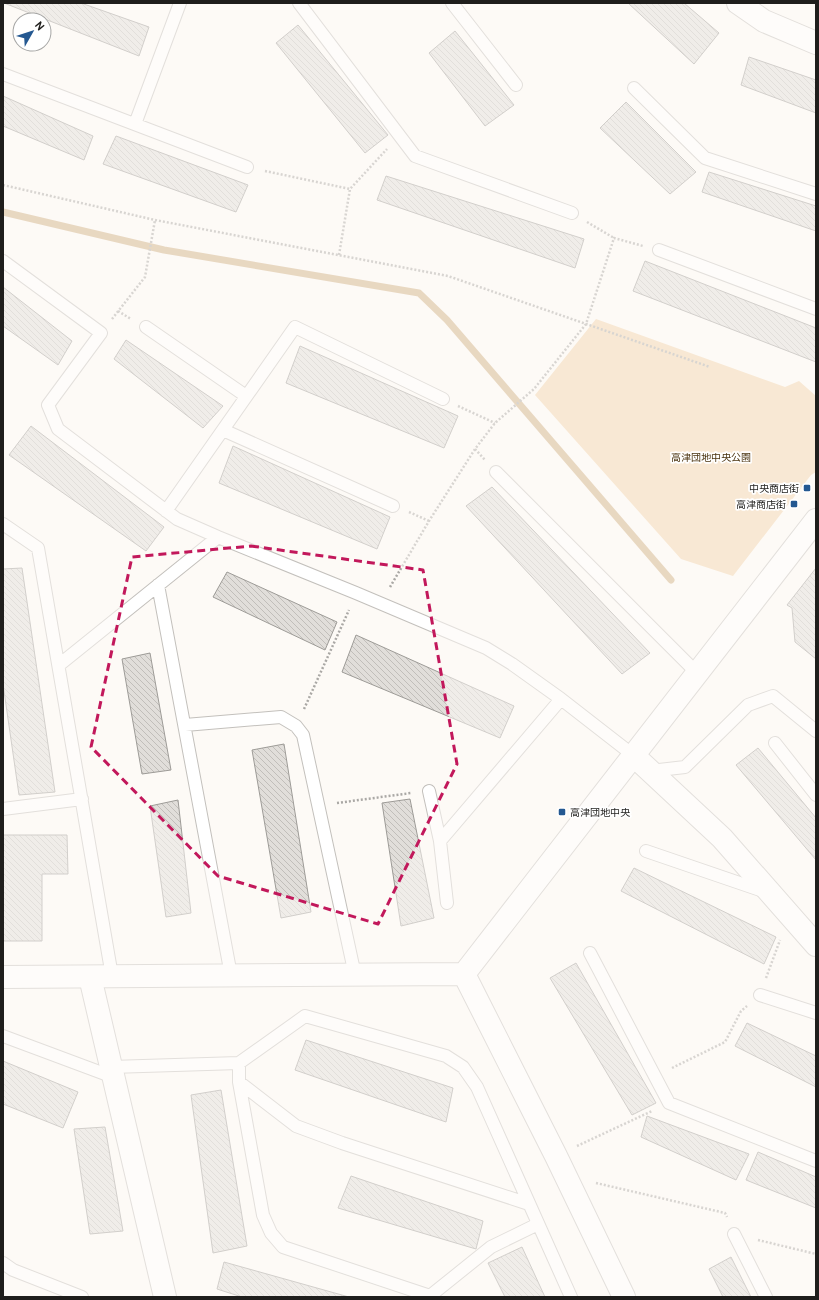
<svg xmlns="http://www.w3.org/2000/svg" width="819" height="1300" viewBox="0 0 819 1300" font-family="Overpass,'Noto Sans JP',sans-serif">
  <defs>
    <pattern id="building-back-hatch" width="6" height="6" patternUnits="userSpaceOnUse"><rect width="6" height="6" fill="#e1deda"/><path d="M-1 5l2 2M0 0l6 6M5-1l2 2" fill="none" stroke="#c1beba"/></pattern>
  </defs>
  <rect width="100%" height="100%" fill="#fdfaf6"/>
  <!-- park -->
  <path fill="#f1d3aa" d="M596 319 785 387 799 381 816 396V472L811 475 733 576 681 559 535 395Z"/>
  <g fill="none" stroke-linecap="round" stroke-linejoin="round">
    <!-- stream -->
    <path stroke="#cfaf82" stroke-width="7" d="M3 212 164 250 419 293 447 320 671 580"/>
  </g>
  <!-- building -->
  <path fill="url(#building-back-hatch)" stroke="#9d9b97" d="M4 3H81L149 27 139 56Z
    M628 3H684L719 33 694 64Z
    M298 25 388 135 365 153 276 43Z
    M455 31 514 105 485 126 429 53Z
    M749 57 816 80V113L741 85Z
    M3 96 93 136 84 160 3 126Z
    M626 102 696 172 670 194 600 128Z
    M116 136 248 185 236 212 103 164Z
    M709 172 816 206V231L702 192Z
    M386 176 584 239 575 268 377 200Z
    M645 261 816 328V362L633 291Z
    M3 287 72 341 58 365 3 326Z
    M126 340 223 406 203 428 114 359Z
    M300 346 458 416 444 448 286 383Z
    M31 426 164 527 146 551 9 455Z
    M233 446 390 517 377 549 219 483Z
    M492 487 650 653 622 674 466 506Z
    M22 568 55 792 19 795 3 684V569Z
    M816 568V659L795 642 792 608 787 605Z
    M227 572 337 622 325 650 213 597Z
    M356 635 514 706 500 738 342 672Z
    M150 653 171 770 142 774 122 659Z
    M284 744 311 912 281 918 252 750Z
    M758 748 816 818V860L736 765Z
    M410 799 434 918 401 926 382 803Z
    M178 800 191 913 166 917 150 806Z
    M3 835H67L68 874H42V941H3Z
    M634 868 776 937 764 964 621 891Z
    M576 963 656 1103 632 1115 550 978Z
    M747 1023 816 1056V1087L735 1046Z
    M306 1040 453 1088 446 1122 295 1070Z
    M3 1061 78 1092 63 1128 3 1104Z
    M221 1090 247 1246 213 1253 191 1095Z
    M647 1116 749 1154 736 1180 641 1137Z
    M105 1127 123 1231 90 1234 74 1129Z
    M758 1152 816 1177V1208L746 1180Z
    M351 1176 483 1221 476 1249 338 1208Z
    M522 1247 545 1297H505L488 1263Z
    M731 1257 751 1297H723L709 1269Z
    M224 1262 349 1297H242L217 1289Z"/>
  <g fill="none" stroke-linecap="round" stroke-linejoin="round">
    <defs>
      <path id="lane" d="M299 3 415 156 572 213
        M452 3 516 85
        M3 74 247 167
        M634 88 705 158 816 194
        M135 124 180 3
        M659 250 816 309
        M3 261 101 333 48 405 58 429 177 519 218 537 356 593 486 648 512 664 561 699 633 755
        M146 327 246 396
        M223 430 393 506
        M496 472 697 673
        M166 511 295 327 443 399
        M3 524 38 548 112 976
        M158 585 231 975
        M59 665 218 537
        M185 725 281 717 296 726 303 735 355 975
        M775 743 816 795
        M650 771 685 767 748 705 773 696 816 731
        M429 791 440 841 447 903
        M3 809 82 799
        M440 841 561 699
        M646 851 766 892
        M590 953 669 1103 816 1161
        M760 995 816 1013
        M3 1036 113 1077
        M239 1063V1082L263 1215 271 1233 283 1247 430 1296 491 1247 538 1224
        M111 1067 239 1063 305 1016 446 1056 463 1067 477 1087 571 1297
        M239 1082 296 1126 342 1143 529 1204
        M734 1234 766 1297
        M3 1263 13 1270 82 1297"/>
      <path id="street" d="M738 3 764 21 816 43
        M633 755 722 838 816 945
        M90 977 165 1297"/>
      <path id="secondary" d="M464 974 816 520
        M464 974 556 1156 624 1297
        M3 977 464 974"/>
    </defs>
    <!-- lane casing -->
    <use href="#lane" stroke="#c3c0bc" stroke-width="14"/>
    <!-- street casing -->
    <use href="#street" stroke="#c3c0bc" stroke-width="24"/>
    <!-- secondary casing -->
    <use href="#secondary" stroke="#c3c0bc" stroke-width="24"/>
    <!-- path -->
    <path stroke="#aaa8a5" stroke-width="2.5" stroke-dasharray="2 2" stroke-linecap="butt" d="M265 171 350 189
      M3 185 155 220 448 276 710 367
      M587 222 614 238
      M339 255 350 189 387 149
      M118 311 131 319
      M112 319 145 277 155 220
      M458 406 495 423
      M475 449 485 460
      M409 512 429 521
      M390 587 429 521 475 449 495 423 534 389 586 324 614 238 643 246
      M304 709 349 610
      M337 803 411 793
      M766 978 780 940
      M672 1068 725 1042 741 1011 747 1006
      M577 1146 652 1111
      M596 1183 725 1213 727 1217
      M758 1240 816 1254"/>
    <!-- lane -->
    <use href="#lane" stroke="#fff" stroke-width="12"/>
    <!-- street -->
    <use href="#street" stroke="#fff" stroke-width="22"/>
    <!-- secondary -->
    <use href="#secondary" stroke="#fff" stroke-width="22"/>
  </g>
  <!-- marked area -->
  <path d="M0 0H819V1300H0ZM251 546 423 570 457 764 378 924 218 876 91 747 132 557Z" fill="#fdfaf6" fill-opacity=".55" fill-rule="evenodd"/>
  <path fill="none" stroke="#c2185b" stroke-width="3" stroke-dasharray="8 5" stroke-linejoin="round" d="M251 546 423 570 457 764 378 924 218 876 91 747 132 557Z"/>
  <!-- markers -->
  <g fill="#245891" stroke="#fff" stroke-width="1.5">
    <rect x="803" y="484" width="8" height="8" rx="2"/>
    <rect x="790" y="500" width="8" height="8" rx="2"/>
    <rect x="558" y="808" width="8" height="8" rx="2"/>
  </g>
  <g text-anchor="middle" stroke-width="3.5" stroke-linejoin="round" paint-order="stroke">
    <!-- park labels -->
    <g font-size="10" fill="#4a330f" stroke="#fff">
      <text x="711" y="461">高津団地中央公園</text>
    </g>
    <!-- poi labels -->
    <g font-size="10" fill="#1f1e1c" stroke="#fff" text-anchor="end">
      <text x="799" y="492">中央商店街</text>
      <text x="786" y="508">高津商店街</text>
      <text x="570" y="816" text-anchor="start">高津団地中央</text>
    </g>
  </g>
  <!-- border -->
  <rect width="819" height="1300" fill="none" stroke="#1f1e1c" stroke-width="8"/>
  <!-- north arrow -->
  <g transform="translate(32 32) rotate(51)"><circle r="19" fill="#ffffff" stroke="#a5a5a4"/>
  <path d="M0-3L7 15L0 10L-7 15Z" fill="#245891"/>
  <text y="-6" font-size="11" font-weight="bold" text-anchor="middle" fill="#1f1e1c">N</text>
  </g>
</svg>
